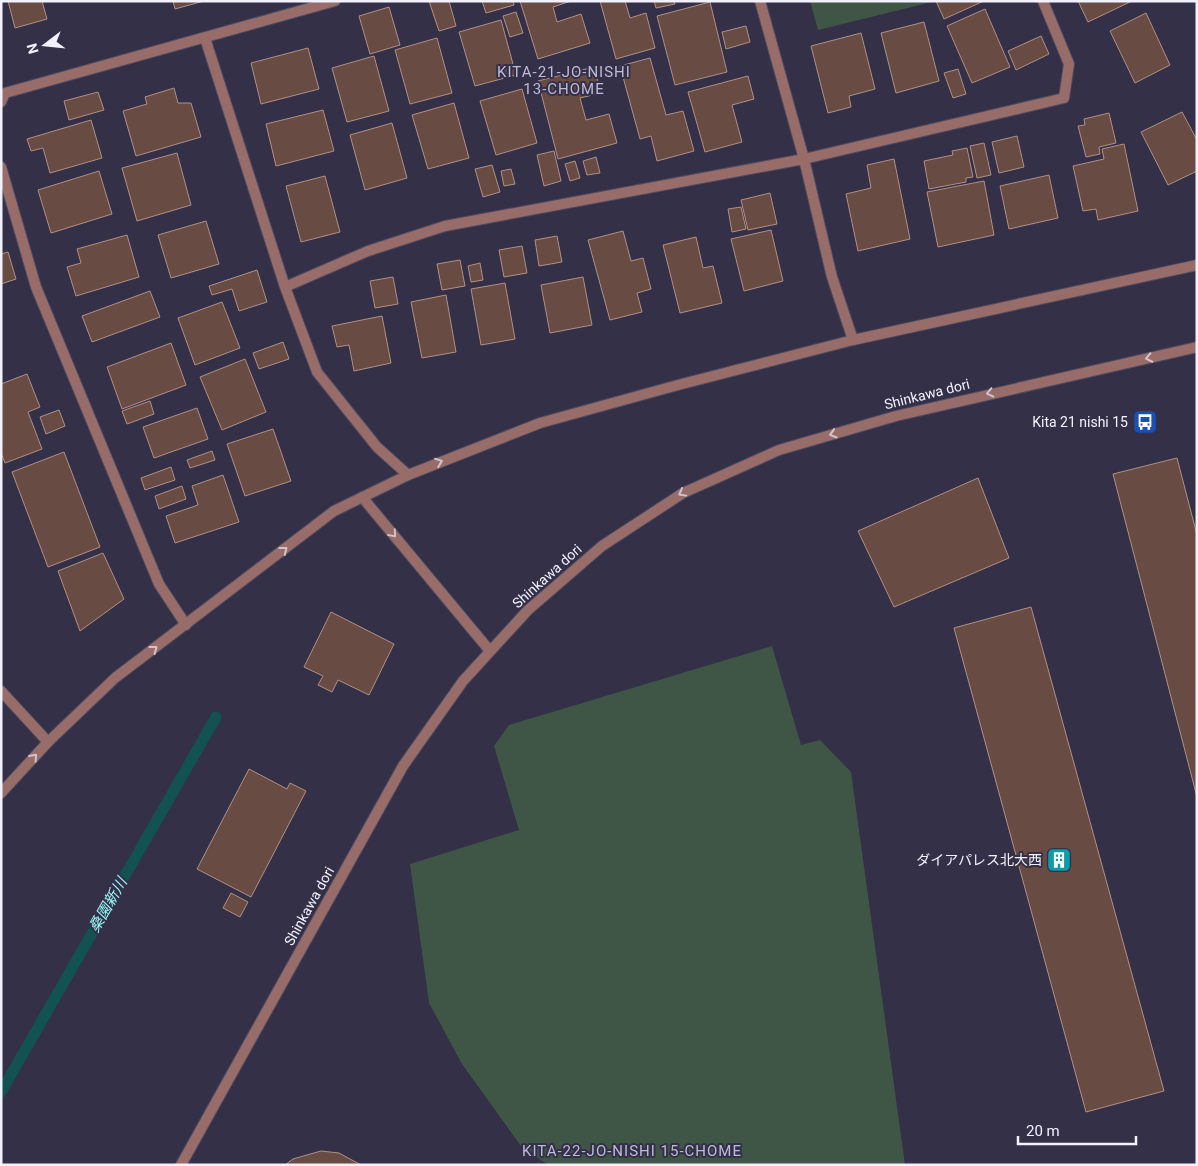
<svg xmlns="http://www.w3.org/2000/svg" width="1198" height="1166" viewBox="0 0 1198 1166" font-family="Roboto,'Noto Sans JP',sans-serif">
  <rect width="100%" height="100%" fill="#343048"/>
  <!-- green -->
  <path fill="#3f5647" d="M810 1H936L818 30Z
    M772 646 801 745 820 740 851 772 905 1165H548L521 1146 462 1064 429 1003 410 864 519 830 494 746 509 725Z"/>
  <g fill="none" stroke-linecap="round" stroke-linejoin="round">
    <!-- stream -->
    <path stroke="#125253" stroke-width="11" d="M1 1092 216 717"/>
  </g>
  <!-- building -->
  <path fill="#684b42" stroke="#b19086" d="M8 1H42L47 19 15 28Z
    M173 1H204L175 9Z
    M429 1H449L456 26 439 31Z
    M482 1H513L514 5 486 13Z
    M520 1H571L553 7 557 22 581 14 590 43 538 59Z
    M600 1H625L630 18 646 13 655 48 616 59Z
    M654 1H674L675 4 656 8Z
    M936 1H984L944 19Z
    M1078 1H1132L1088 22Z
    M710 2 727 72 675 85 657 16Z
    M389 7 400 45 370 54 359 16Z
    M985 9 1010 67 972 83 947 26Z
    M516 12 523 33 510 37 503 16Z
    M1146 13 1170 65 1135 83 1110 31Z
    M501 20 516 75 475 86 459 32Z
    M924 22 939 81 896 93 881 33Z
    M746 26 750 42 726 49 722 32Z
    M861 33 875 89 849 96 851 107 828 113 811 46Z
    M1041 36 1049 54 1016 70 1008 51Z
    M437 38 452 93 410 104 395 50Z
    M308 48 319 89 261 104 251 63Z
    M374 56 389 111 347 122 332 68Z
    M650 58 666 115 683 111 694 151 657 161 651 136 640 139 620 66Z
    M594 67 601 93 580 98 586 120 609 114 617 143 558 159 538 81Z
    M958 69 966 94 953 98 944 73Z
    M748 76 754 99 732 105 742 142 705 152 688 92Z
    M174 88 178 103H191L201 137 136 156 123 111 147 104 145 97Z
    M522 89 537 143 496 155 480 101Z
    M98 92 104 110 69 120 64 101Z
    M454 103 469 158 428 169 412 115Z
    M323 110 334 151 276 166 266 124Z
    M1182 112 1197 140V171L1168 185 1141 132Z
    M1109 113 1116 143 1099 147 1100 154 1086 157 1078 126 1085 125 1084 119Z
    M91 120 102 158 50 173 43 148 31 151 27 139Z
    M392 123 407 178 365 190 350 135Z
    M1017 136 1024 167 999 173 992 142Z
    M984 143 991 175 977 178 970 146Z
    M1124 144 1138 211 1098 220 1096 209 1083 211 1073 166 1104 159 1102 149Z
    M967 148 973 177 966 178V182L929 189 924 161 953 155 952 151Z
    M554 151 561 181 544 186 537 155Z
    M177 153 191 205 137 221 122 168Z
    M596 157 600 173 587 175 583 161Z
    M894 159 910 239 858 251 846 194 871 188 867 165Z
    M575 161 580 178 570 181 565 164Z
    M492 165 500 192 483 197 475 169Z
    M511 169 515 184 504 186 501 171Z
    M99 171 112 214 51 233 38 190Z
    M1049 175 1058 218 1009 229 1000 186Z
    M325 176 340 232 301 242 286 186Z
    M984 181 994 235 938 247 927 192Z
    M770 193 777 224 748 230 741 200Z
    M741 207 746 229 732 232 728 209Z
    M206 221 219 264 171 278 158 235Z
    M771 230 783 281 744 291 731 239Z
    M623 231 631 261 643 258 651 289 637 293 642 312 610 320 588 240Z
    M127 235 139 277 76 296 67 267 81 263 77 249Z
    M557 236 562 262 539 266 535 240Z
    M696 237 703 268 713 266 722 303 680 313 663 245Z
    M522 246 527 273 504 277 499 250Z
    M8 252 16 279 1 284V254Z
    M460 260 465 286 442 290 437 264Z
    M480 263 483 280 471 282 468 266Z
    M257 270 267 302 239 311 232 289 212 295 209 286Z
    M393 277 398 304 375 308 370 281Z
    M583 277 592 325 550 333 541 285Z
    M505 283 515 339 481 345 471 289Z
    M150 291 160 317 92 342 82 316Z
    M446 295 456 352 422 358 411 302Z
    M222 302 240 348 195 365 178 318Z
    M382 316 391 363 354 371 349 345 337 347 332 326Z
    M283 342 289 359 259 369 253 353Z
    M171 343 186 385 122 409 107 367Z
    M245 359 266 412 222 430 200 377Z
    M27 374 40 407 28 412 42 449 5 463 1 453V384Z
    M150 401 154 414 127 424 122 411Z
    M197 408 208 439 154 458 143 427Z
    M59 410 65 426 46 434 40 417Z
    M273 429 291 481 245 496 227 444Z
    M212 451 215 460 190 468 187 460Z
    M64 452 100 547 48 567 12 472Z
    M1177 458 1197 535V797L1113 474Z
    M171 467 175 480 145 490 141 478Z
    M223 475 239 522 175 543 166 516 198 505 192 486Z
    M978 478 1009 558 894 607 858 531Z
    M182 486 186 499 159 509 155 496Z
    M103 553 124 599 80 631 58 571Z
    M1031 607 1164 1091 1086 1112 954 628Z
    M331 612 394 644 369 695 338 680 332 692 318 685 323 676 304 667Z
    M249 769 287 789 290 783 306 791 251 897 197 869Z
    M231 893 248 902 240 917 223 908Z
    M321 1151 339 1153 361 1165H285L293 1159Z"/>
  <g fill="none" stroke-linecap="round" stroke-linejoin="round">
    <defs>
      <path id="service" d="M1 691 48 742"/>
      <path id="minor" d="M760 1 804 159 832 277 853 340
        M205 38 285 287 317 372 377 447 408 475
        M1 102 5 93 335 1
        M1 167 36 287 159 584 186 625
        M285 287 368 251 445 226 804 159 1064 98 1069 64 1043 1"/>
      <path id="tertiary" d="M362 497 490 651
        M1 793 48 742 115 678 334 511 408 475 540 423 678 385 853 340 1197 265
        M181 1165 403 766 463 681 528 610 602 546 683 493 779 450 896 416 1197 347"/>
    </defs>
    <!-- service casing -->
    <use href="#service" stroke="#4f4b61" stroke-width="12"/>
    <!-- minor casing -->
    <use href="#minor" stroke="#4f4b61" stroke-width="12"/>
    <!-- tertiary casing -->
    <use href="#tertiary" stroke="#4f4b61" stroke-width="12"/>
    <!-- service -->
    <use href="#service" stroke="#986d69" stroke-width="10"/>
    <!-- minor -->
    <use href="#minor" stroke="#986d69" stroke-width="10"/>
    <!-- tertiary -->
    <use href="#tertiary" stroke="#986d69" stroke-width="10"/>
  </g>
  <!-- one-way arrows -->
  <defs><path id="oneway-chevron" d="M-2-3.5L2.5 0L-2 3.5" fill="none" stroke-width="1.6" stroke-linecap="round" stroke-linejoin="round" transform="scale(1.25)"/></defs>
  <g stroke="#d2c3ca">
    <use href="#oneway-chevron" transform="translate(1149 358) rotate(168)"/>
    <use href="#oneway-chevron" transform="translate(990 393) rotate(167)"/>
    <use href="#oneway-chevron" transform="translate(833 434) rotate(163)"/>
    <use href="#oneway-chevron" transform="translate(439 462) rotate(-21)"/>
    <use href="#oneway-chevron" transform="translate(682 493) rotate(151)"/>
    <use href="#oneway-chevron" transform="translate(393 534) rotate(50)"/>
    <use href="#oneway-chevron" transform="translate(284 550) rotate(-38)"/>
    <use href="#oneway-chevron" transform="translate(154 649) rotate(-37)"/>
    <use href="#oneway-chevron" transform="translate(34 757) rotate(-48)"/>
  </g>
  <!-- icons -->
  <defs>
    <symbol id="bus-square" viewBox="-11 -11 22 22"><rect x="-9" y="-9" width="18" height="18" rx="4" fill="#1a4fb4" stroke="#343048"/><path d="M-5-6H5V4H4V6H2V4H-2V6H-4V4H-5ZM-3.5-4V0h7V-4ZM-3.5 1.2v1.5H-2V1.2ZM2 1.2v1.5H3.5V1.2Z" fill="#fff"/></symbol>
    <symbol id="building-square" viewBox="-11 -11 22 22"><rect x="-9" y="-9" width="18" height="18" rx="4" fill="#0f9aa8" stroke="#343048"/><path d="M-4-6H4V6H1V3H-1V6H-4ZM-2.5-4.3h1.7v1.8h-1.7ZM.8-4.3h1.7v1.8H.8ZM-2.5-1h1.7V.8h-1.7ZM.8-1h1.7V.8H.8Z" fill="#fff"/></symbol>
  </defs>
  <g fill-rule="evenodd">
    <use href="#bus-square" x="1131" y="408" width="28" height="28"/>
    <use href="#building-square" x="1045" y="846" width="28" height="28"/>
  </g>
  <g text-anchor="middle" stroke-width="4" stroke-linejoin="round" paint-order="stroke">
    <!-- street labels -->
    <g font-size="14" fill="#f2f1fe" stroke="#343048">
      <text transform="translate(927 394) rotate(-14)" y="5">Shinkawa dori</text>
      <text transform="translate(547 576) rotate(-42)" y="5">Shinkawa dori</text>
      <text transform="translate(309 906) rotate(-61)" y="5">Shinkawa dori</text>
    </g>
    <!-- poi labels -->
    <g font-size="14" fill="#f2f1fe" stroke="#343048" text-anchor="end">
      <text x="1128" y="427">Kita 21 nishi 15</text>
      <text x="1042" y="865">ダイアパレス北大西</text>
    </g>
    <!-- neighbourhood labels -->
    <g font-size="15" letter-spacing="1" fill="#bebad9" stroke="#343048">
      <text x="564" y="77">KITA-21-JO-NISHI<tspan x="564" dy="17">13-CHOME</tspan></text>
      <text x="632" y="1156">KITA-22-JO-NISHI 15-CHOME</text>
    </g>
    <!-- water labels -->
    <g font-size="15" font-style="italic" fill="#96f7f7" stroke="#343048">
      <text transform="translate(108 905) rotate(-60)" y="5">桑園新川</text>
    </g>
  </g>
  <!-- border -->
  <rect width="1198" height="1166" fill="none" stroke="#f2f1fe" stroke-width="5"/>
  <!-- north arrow -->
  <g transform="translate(45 45) rotate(254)" stroke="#343048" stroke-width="4" paint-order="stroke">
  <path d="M0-4L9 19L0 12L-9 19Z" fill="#f2f1fe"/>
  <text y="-8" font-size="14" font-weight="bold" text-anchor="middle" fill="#f2f1fe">N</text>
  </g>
  <!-- scale -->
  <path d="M1018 1136v8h118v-8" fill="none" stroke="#f2f1fe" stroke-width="2.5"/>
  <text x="1026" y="1136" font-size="15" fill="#f2f1fe" stroke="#343048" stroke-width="4" paint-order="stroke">20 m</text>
</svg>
